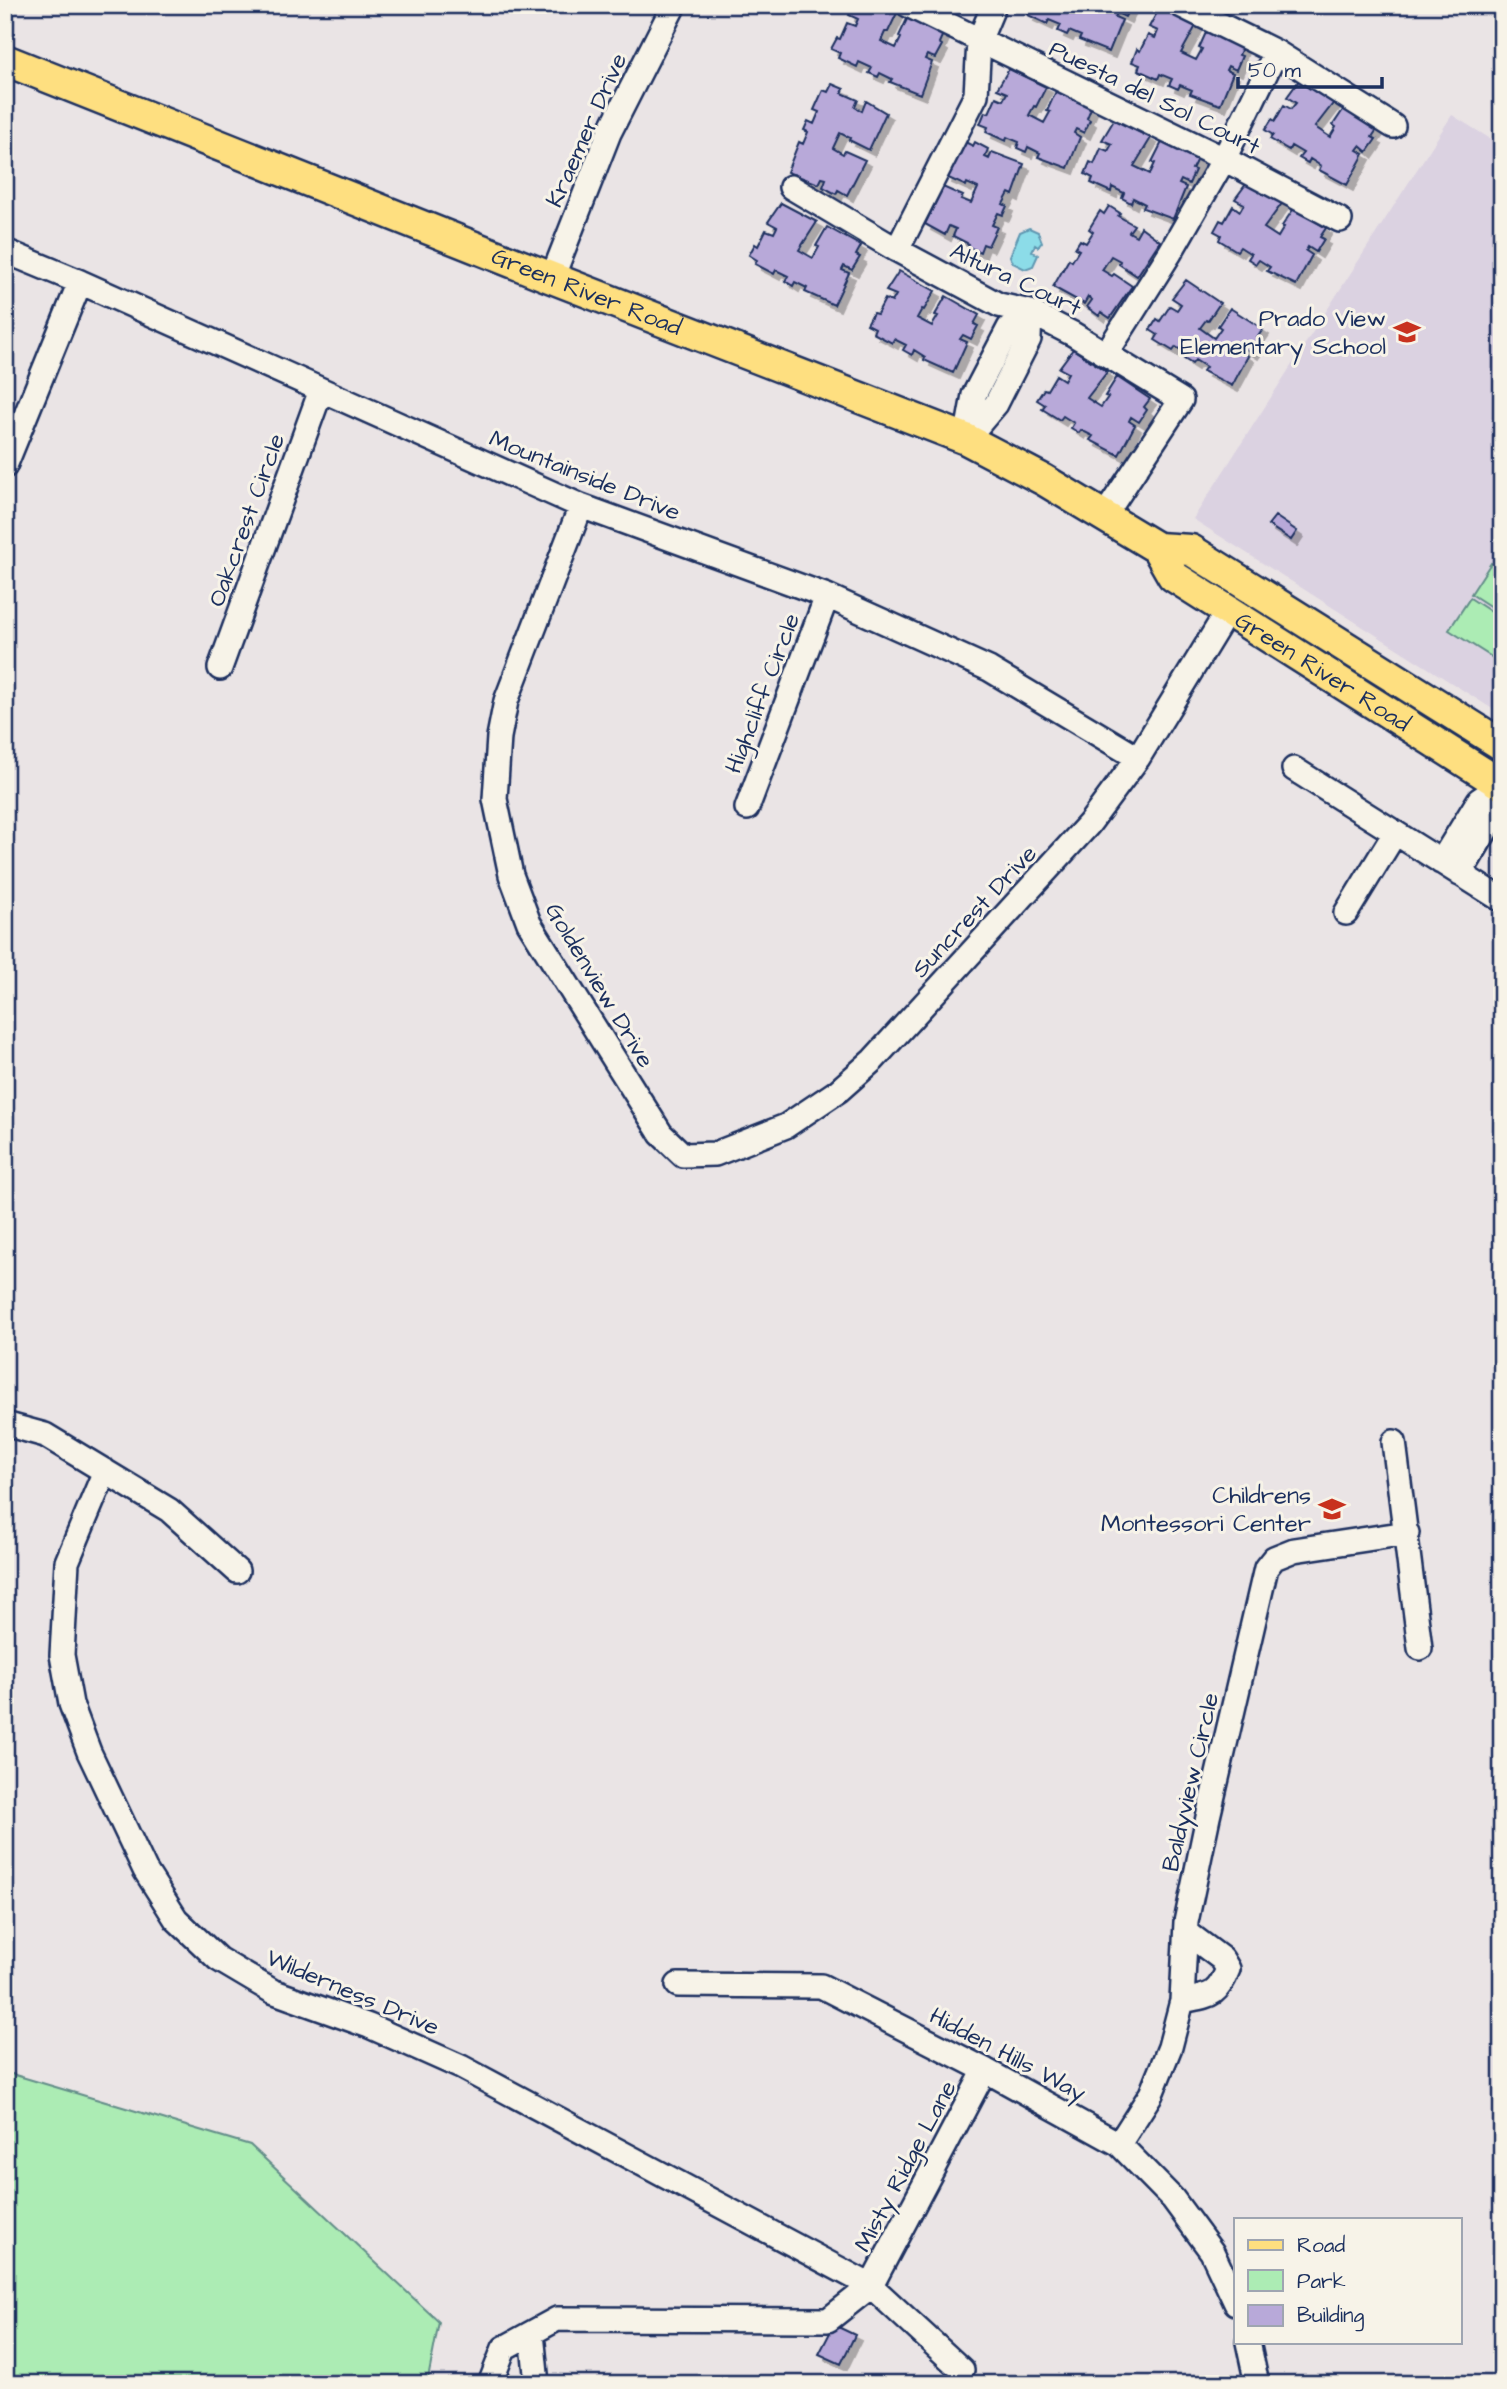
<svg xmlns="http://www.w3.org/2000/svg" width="1507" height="2389" viewBox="0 0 1507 2389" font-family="'Architects Daughter',sans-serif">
  <defs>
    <filter id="shadow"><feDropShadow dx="6" dy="6" stdDeviation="0" flood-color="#0004"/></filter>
  </defs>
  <rect width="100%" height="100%" fill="#eae4e5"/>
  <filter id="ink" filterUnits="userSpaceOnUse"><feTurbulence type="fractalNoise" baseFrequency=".0143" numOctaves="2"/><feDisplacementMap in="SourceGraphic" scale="14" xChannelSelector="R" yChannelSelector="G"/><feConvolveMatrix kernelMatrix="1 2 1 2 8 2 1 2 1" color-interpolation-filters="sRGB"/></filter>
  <g filter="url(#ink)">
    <!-- built -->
    <path fill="#dbd2e1" d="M1452 115 1502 146V715L1193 519Z"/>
    <!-- green -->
    <path fill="#acecb4" stroke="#648e89" stroke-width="2" d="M1491 563 1502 569V614L1471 594Z
      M1470 598 1502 619V654L1498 661 1449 630Z
      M5 2072 250 2145 439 2322 427 2384H5Z"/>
    <!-- water -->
    <path fill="#8cdce8" stroke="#5f97b1" stroke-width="2" d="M1029 228 1038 232 1042 242 1038 247 1035 245 1032 251 1038 255 1033 266 1025 269 1013 263 1010 256 1020 232Z"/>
    <!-- building -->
    <path fill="#b8a9d9" stroke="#1b2f5e" stroke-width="2" filter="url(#shadow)" d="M853 5H882L897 13 888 32H885L881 41 896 48 901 38 899 36 908 17 943 34 939 43 942 45 935 58 927 55 925 59 932 62 920 94 890 82 892 79 880 73 878 77 869 73 872 68 859 62 857 67 838 58 840 53 831 49 837 38 840 39 847 23 855 26 858 19 849 15Z
      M1022 5 1086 6 1131 5 1125 17 1117 13 1115 17 1122 20 1109 52 1079 40 1081 36 1069 31 1067 35 1058 31 1061 25 1049 20 1047 24 1028 15 1030 10 1021 7Z
      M1160 7 1197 24 1181 53 1196 60 1202 49 1199 48 1208 28 1243 45 1239 55 1242 56 1236 70 1228 66 1226 70 1233 73 1220 105 1190 94 1192 90 1180 85 1178 89 1169 85 1172 79 1160 74 1158 79 1138 70 1140 65 1132 62 1137 49 1140 51 1148 35 1155 38 1158 31 1149 27Z
      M1009 69 1046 87 1036 107 1034 106 1029 115 1044 123 1050 112 1047 111 1056 91 1091 108 1087 118 1090 120 1084 133 1076 129 1074 133 1080 137 1068 168 1038 157 1040 153 1028 147 1026 152 1017 148 1019 142 1007 137 1006 141 986 132 988 127 980 124 985 112 989 113 996 97 1003 100 1007 93 997 89Z
      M1300 79 1335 101 1315 127 1330 137 1336 127 1333 125 1345 107 1378 128 1372 137 1376 139 1367 152 1360 146 1357 150 1364 154 1347 185 1319 170 1321 166 1310 159 1308 163 1299 158 1303 153 1291 146 1289 150 1270 139 1273 135 1265 130 1272 119 1275 121 1284 105 1291 109 1296 103 1287 97Z
      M832 84 844 89 842 93 858 100 855 107 862 111 866 101 886 113 869 150 849 140 850 138 840 133 833 148 843 154 845 151 865 160 847 195 838 190 836 194 823 187 826 179 822 178 819 184 787 172 799 142 803 144 808 132 804 130 808 121 814 124 819 112 814 110 823 90 828 92Z
      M1114 120 1151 138 1134 166 1150 174 1155 163 1152 162 1162 142 1197 159 1192 169 1195 170 1189 184 1181 180 1179 184 1186 187 1173 219 1143 208 1145 204 1133 198 1131 203 1122 198 1124 193 1112 187 1111 192 1091 183 1093 178 1085 174 1090 162 1094 164 1101 148 1108 151 1112 144 1102 140Z
      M963 141 973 146 975 142 988 149 985 157 989 159 992 152 1024 164 1013 195 1009 193 1003 204 1007 206 1003 215 998 213 992 225 997 227 988 246 983 244 980 252 968 247 969 244 953 236 956 229 949 226 945 235 925 224 943 187 963 196 961 199 971 203 978 188 967 183 966 186 946 177Z
      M1249 180 1283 202 1264 228 1278 237 1284 227 1282 226 1294 208 1326 228 1320 237 1324 239 1316 252 1308 247 1306 251 1312 255 1296 285 1267 271 1270 267 1259 260 1256 264 1248 259 1251 254 1240 247 1237 251 1219 240 1221 235 1214 231 1220 220 1224 222 1233 206 1240 211 1244 204 1235 199Z
      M781 203 817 222 799 250 813 258 819 247 816 246 827 227 861 246 856 255 860 257 852 270 844 266 842 270 849 273 834 305 805 292 807 288 795 282 793 286 785 281 788 276 776 270 774 274 755 264 757 260 749 255 755 244 758 246 766 230 774 233 777 227 768 222Z
      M1109 206 1120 213 1118 216 1134 225 1129 232 1136 236 1141 227 1160 241 1137 276 1119 264 1120 261 1111 256 1102 270 1112 276 1114 274 1132 286 1110 318 1101 312 1099 316 1087 307 1092 300 1088 297 1084 304 1053 287 1069 259 1072 261 1079 250 1075 248 1080 240 1086 243 1093 232 1089 229 1100 211 1104 214Z
      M899 271 935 291 924 310 922 309 917 318 932 326 938 316 935 315 946 296 979 315 974 324 978 326 971 339 963 335 960 339 967 342 953 373 924 360 925 357 914 350 912 355 903 350 906 345 894 339 892 343 873 333 875 328 867 324 873 313 877 314 885 299 892 302 896 295 886 291Z
      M1186 280 1220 303 1208 321 1206 320 1200 328 1214 338 1221 328 1218 326 1230 308 1263 329 1257 338 1260 341 1252 353 1244 348 1242 352 1248 356 1232 386 1203 371 1206 367 1195 360 1192 364 1184 359 1187 354 1176 347 1173 351 1155 340 1158 335 1150 330 1157 319 1160 321 1170 306 1177 310 1181 304 1172 298Z
      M1073 349 1107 372 1087 398 1101 407 1108 397 1105 396 1117 377 1150 399 1144 407 1147 410 1139 422 1131 417 1129 421 1135 425 1119 455 1090 440 1093 436 1081 430 1079 433 1071 428 1074 423 1063 416 1060 420 1042 409 1045 405 1037 400 1044 389 1047 390 1056 375 1064 380 1068 373 1059 368Z
      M1275 516 1297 531 1291 540 1268 525Z
      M834 2325 855 2335 841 2364 819 2354Z"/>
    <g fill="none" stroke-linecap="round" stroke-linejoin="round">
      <defs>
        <path id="minor" d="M908 5 1224 159 1340 220
          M1180 5 1276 52 1393 126
          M791 187 897 250 999 305 1030 312 1073 334 1181 400 1105 515
          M897 250 976 95 979 41 994 5
          M5 251 80 282 581 506 827 596 989 669 1138 758
          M552 278 609 133 674 5
          M1106 354 1170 253 1224 159 1276 52
          M968 437 996 404 1029 339 1030 312
          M966 439 974 395 1009 328 1030 312
          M5 466 80 282
          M581 506 506 701 499 737 495 799 511 875 529 923 661 1134 683 1155 715 1154 786 1126 838 1091 873 1060 1089 824 1138 758 1227 612
          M220 668 321 390
          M1294 769 1502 900
          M747 808 827 596
          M1441 862 1479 800 1501 785
          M1460 874 1502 803
          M1346 913 1395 833
          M5 1424 45 1435 169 1510 237 1571
          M1394 1442 1420 1648
          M105 1471 67 1562 62 1655 71 1704 89 1752 145 1870 176 1919 218 1959 272 1991 369 2026 461 2067 871 2286 962 2370
          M678 1985 821 1986 985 2070 1119 2144 1173 2199 1212 2252 1236 2303
          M1182 2001C1210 1995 1217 1997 1228 1969L1222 1959 1186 1932
          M1119 2144 1151 2094 1170 2047 1182 2001 1186 1922 1208 1817 1266 1568 1274 1558 1294 1550 1407 1533
          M532 2333 537 2384
          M1248 2342 1257 2384
          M490 2384 504 2348 557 2319 828 2320 871 2286 985 2070"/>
        <g id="major">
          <path id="s1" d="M5 60 552 278 966 439 1044 480 1157 548 1173 576 1502 785"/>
          <path d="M1157 548 1191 550 1502 745"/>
        </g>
      </defs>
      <!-- minor casing -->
      <use href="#minor" stroke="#1b2f5e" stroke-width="28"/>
      <!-- major casing -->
      <use href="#major" stroke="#1b2f5e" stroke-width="35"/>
      <!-- minor -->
      <use href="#minor" stroke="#f7f3e8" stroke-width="23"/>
      <!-- major -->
      <use href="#major" stroke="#fedf80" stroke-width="30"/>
    </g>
  </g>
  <!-- icons -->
  <defs>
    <symbol id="school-bare" viewBox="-9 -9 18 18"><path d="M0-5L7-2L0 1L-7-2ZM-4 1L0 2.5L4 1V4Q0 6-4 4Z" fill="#c8321e" stroke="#f7f3e8" stroke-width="2.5" paint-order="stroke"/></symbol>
  </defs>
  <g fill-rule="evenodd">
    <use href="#school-bare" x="1388" y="313" width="38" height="38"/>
    <use href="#school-bare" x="1313" y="1490" width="38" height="38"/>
  </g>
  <g text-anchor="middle" stroke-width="6" stroke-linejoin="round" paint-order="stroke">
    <!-- street labels -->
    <g font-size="24" fill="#1b2f5e" stroke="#f7f3e8">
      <text transform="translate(1155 97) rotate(26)" y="8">Puesta del Sol Court</text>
      <text transform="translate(586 130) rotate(-66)" y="8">Kraemer Drive</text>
      <text transform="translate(1016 279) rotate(25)" y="8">Altura Court</text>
      <text dy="8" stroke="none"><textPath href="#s1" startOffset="626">Green River Road</textPath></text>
      <text transform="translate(585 475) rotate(22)" y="8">Mountainside Drive</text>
      <text transform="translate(246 520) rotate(-70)" y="8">Oakcrest Circle</text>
      <text dy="8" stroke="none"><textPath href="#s1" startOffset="1463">Green River Road</textPath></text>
      <text transform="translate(762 693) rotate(-69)" y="8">Highcliff Circle</text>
      <text transform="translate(974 911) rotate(-47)" y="8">Suncrest Drive</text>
      <text transform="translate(600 985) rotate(59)" y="8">Goldenview Drive</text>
      <text transform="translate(1190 1782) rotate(-77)" y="8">Baldyview Circle</text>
      <text transform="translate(353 1992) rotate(23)" y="8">Wilderness Drive</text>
      <text transform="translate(1008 2054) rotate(28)" y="8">Hidden Hills Way</text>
      <text transform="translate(905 2166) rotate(-62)" y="8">Misty Ridge Lane</text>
    </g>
    <!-- poi labels -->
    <g font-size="24" fill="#1b2f5e" stroke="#f7f3e8" text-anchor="end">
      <text x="1386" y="326">Prado View<tspan x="1386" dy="28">Elementary School</tspan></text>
      <text x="1311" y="1503">Childrens<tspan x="1311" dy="28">Montessori Center</tspan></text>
    </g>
  </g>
  <!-- margin -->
  <rect width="1507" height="2389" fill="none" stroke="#f7f3e8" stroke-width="28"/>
  <rect x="14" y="14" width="1479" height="2361" fill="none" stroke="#1b2f5e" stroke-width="2.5" filter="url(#ink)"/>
  <!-- legend -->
  <rect x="1234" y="2218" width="228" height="126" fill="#f7f3e8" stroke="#9fa5b1" stroke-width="2"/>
  <rect x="1248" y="2240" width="35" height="10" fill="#fedf80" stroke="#9fa5b1" stroke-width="2"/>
  <text x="1297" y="2252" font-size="21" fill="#1b2f5e">Road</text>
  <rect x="1248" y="2270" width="35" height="21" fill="#acecb4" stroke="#9fa5b1" stroke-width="2"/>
  <text x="1297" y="2288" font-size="21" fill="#1b2f5e">Park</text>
  <rect x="1248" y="2305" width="35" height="21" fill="#b8a9d9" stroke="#9fa5b1" stroke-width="2"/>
  <text x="1297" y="2322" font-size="21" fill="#1b2f5e">Building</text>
  <!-- scale -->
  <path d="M1238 77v10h144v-10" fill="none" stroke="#1b2f5e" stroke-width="3.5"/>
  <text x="1248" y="77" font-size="21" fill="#1b2f5e" stroke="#f7f3e8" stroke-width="5" paint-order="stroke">50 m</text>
</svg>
